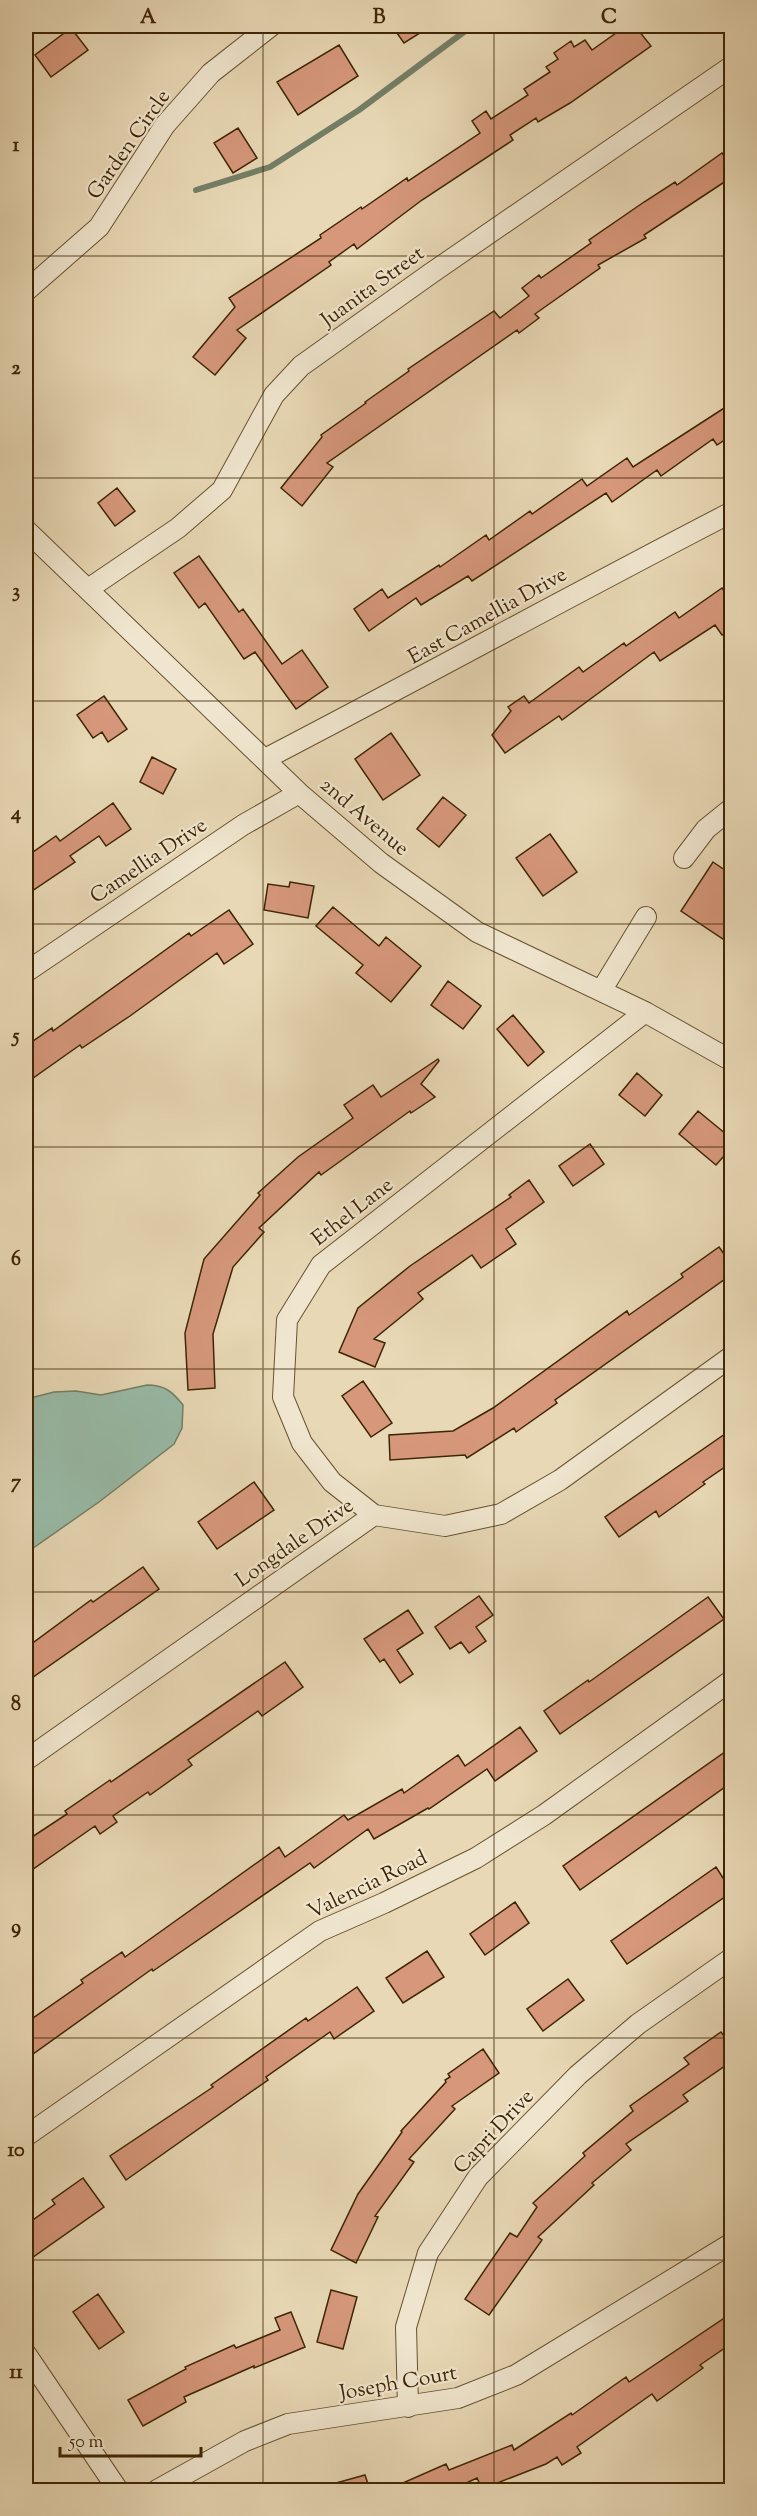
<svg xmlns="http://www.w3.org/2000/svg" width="757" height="2516" viewBox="0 0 757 2516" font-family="'Sorts Mill Goudy',serif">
  <rect width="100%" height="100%" fill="#e8d8b5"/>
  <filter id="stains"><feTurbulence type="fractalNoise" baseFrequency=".00333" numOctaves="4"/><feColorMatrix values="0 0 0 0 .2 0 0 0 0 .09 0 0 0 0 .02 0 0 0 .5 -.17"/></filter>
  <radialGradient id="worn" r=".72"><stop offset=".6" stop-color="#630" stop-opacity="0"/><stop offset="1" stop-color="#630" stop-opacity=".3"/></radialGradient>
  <!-- water -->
  <path fill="#98bba8" stroke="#747f66" stroke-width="1.5" d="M147 1385C164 1385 172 1391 183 1405L182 1428 174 1444 99 1502 26 1553V1399L54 1392 76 1391 101 1395Z"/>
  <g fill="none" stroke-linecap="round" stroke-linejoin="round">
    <!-- stream -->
    <path stroke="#747f66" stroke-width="6" d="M196 190 270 167 359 110 472 26"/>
  </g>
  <!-- building -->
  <path fill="#d6977b" stroke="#3e2504" stroke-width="1.5" d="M392 26H431L404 43Z
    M626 26H635L651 46 570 103 538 122 536 118 510 135 513 140 422 200 357 249 354 244 329 262 331 265 237 330 246 338 215 375 193 357 235 307 229 298 321 238 320 235 361 207 362 209 407 178 408 181 480 133 472 121 486 111 491 119 528 95 524 89 550 72 546 67 558 59 554 53 571 41 574 47 585 40 592 50Z
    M71 28 88 50 51 77 35 55Z
    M339 45 358 76 298 115 277 82Z
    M238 128 257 158 233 173 214 143Z
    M722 153 732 166V177L644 235 646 238 598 265 600 268 535 314 539 318 519 333 517 330 327 463 333 467 302 506 281 488 322 437 321 435 366 403 365 402 409 371 408 369 494 311 500 318 529 296 522 288 539 275 541 278 591 243 589 240 644 202 675 182 677 185Z
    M732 403V435L717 445 713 439 661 476 657 470 612 502 606 493 472 581 468 576 421 605 416 598 369 631 354 609 382 589 388 598 439 565 440 567 486 535 489 540 530 511 532 514 582 479 587 486 627 458 633 467Z
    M117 488 135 511 115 526 98 503Z
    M199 556 239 612 243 609 282 664 302 650 328 687 296 709 255 652 244 659 205 603 199 608 174 573Z
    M722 588 732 602V628L722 635 715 625 660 661 654 652 562 720 559 716 505 753 492 735 511 711 508 707 524 696 529 703 579 667 583 672 624 643 626 646 675 612 679 618Z
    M104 696 127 729 108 742 102 732 93 738 77 715Z
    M391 733 420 775 383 800 355 759Z
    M152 757 176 769 163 794 140 782Z
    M443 797 466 815 439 847 417 829Z
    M113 803 131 829 106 846 99 836 70 856 75 862 26 895V857L56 836 60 841Z
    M550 834 577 872 543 896 516 858Z
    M713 862 732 875V945L681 911Z
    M290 882 314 886 308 918 264 910 268 884 289 887Z
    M333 907 379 946 386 937 421 966 391 1002 356 973 363 965 316 926Z
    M229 910 253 944 224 964 217 953 130 1016 82 1048 80 1045 26 1083V1046L52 1028 53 1031 189 933 191 936Z
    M448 981 481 1006 463 1029 431 1005Z
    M513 1015 544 1052 528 1066 497 1029Z
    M438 1059 439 1061 421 1084 435 1097 411 1113 410 1111 321 1175 319 1172 259 1228 264 1232 233 1267 213 1334 215 1388 188 1390 185 1333 204 1259 260 1195 258 1193 298 1157 353 1118 344 1105 373 1085 381 1097Z
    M637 1073 662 1095 645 1116 619 1095Z
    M698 1111 732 1139V1147L716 1165 679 1134Z
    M590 1144 604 1164 573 1186 559 1166Z
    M529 1180 544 1202 506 1229 516 1244 481 1268 472 1255 418 1293 423 1299 374 1339 385 1343 375 1367 339 1352 358 1308 410 1266 511 1197 509 1195Z
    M719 1247 732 1265V1274L555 1400 557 1403 516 1432 514 1428 467 1458 465 1455 390 1460 389 1435 453 1431 493 1408 627 1311 629 1315 683 1277 681 1274Z
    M363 1381 392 1423 371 1437 342 1396Z
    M725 1434 732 1444V1462L703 1482 705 1484 659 1517 656 1511 619 1537 605 1517Z
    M254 1482 274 1510 217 1549 198 1522Z
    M143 1567 159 1589 26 1682V1648L91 1600 93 1602Z
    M479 1596 493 1615 476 1627 486 1641 469 1653 461 1642 450 1649 435 1627Z
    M708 1597 724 1619 560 1734 544 1711 588 1680 589 1682Z
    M408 1610 423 1633 397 1650 413 1674 400 1683 384 1659 380 1662 364 1639Z
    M285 1662 303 1687 262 1716 258 1711 188 1760 192 1765 150 1795 148 1792 113 1816 117 1822 100 1834 95 1826 26 1874V1841L67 1814 65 1811 110 1780 111 1782Z
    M520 1727 537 1751 495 1781 487 1769 429 1809 428 1808 374 1839 368 1829 314 1868 310 1863 153 1971 152 1969 26 2059V2023L83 1983 81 1980 122 1952 125 1957 279 1847 285 1857 344 1815 348 1820 402 1789 404 1793 458 1755 465 1766Z
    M732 1747V1782L580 1890 563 1866Z
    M716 1867 732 1892 627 1964 611 1941Z
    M515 1902 529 1923 485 1955 470 1934Z
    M427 1951 444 1977 403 2003 386 1978Z
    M568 1979 584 2000 543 2031 527 2009Z
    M357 1987 374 2011 334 2039 330 2032 266 2077 268 2080 126 2180 110 2156 213 2087 211 2085 306 2018 308 2021Z
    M721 2032 732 2047V2061L683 2095 688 2101 626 2144 631 2150 592 2183 594 2185 538 2237 542 2240 489 2315 465 2299 510 2233 517 2237 537 2207 533 2203 585 2156 583 2153 633 2111 630 2106 689 2064 684 2058Z
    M483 2049 499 2073 452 2106 455 2109 409 2159 414 2162 375 2216 378 2217 356 2263 331 2250 358 2194 402 2132 401 2131 446 2082 445 2080 450 2077 448 2074Z
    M83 2178 104 2207 26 2262V2225L55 2204 52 2200Z
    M331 2290 357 2297 343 2349 317 2342Z
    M98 2294 124 2332 99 2349 73 2312Z
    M291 2312 305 2347 254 2368V2366L184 2397 186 2402 143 2426 128 2400 186 2369 185 2367 234 2345 236 2348 280 2330 275 2318Z
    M732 2313V2343L700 2365 703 2368 657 2401 652 2394 577 2447 581 2453 562 2465 557 2457 546 2464 482 2489 477 2478 451 2490H387L446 2464 449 2470 512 2445 514 2450 571 2413 572 2415 626 2377 629 2382Z
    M365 2475 370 2490H326L325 2486Z"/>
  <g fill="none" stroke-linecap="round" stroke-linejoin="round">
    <defs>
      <path id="minor" d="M26 291 99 227 165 125 211 73 271 26
        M26 530 299 793 381 863 477 932 645 1012 732 1061
        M88 589 178 528 222 490 274 395 301 366 430 274 732 66
        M265 759C421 678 575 593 732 512
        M684 858 706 829 732 808
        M26 972 243 825 299 793
        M601 991 646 917
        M374 1515 332 1482 302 1443 283 1397 287 1320 321 1265 645 1012
        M26 1760 374 1515 445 1526 501 1514 560 1480 732 1356
        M26 2136 320 1931 384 1903 476 1858 544 1815 732 1680
        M26 2354 118 2490
        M408 2407 406 2327 428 2253 478 2177 578 2075 638 2024 732 1958
        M157 2490 245 2441 288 2424 458 2398 516 2375 732 2243"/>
    </defs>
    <!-- minor casing -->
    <use href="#minor" stroke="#685230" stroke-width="22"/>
    <!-- minor -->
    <use href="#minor" stroke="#f0e6cf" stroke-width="20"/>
  </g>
  <!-- grid -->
  <path fill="none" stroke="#3e2504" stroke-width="1.5" stroke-opacity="0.55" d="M263 26V2490M494 26V2490M26 256H732M26 478H732M26 701H732M26 924H732M26 1147H732M26 1369H732M26 1592H732M26 1815H732M26 2038H732M26 2260H732"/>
  <g text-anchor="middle" stroke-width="4.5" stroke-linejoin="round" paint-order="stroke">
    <!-- street labels -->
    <g font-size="21" fill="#3e2504" stroke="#f0e6cf">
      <text transform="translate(128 144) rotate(-55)" y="7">Garden Circle</text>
      <text transform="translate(372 286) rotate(-36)" y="7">Juanita Street</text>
      <text transform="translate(487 615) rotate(-29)" y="7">East Camellia Drive</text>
      <text transform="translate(365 816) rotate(40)" y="7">2nd Avenue</text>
      <text transform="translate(148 860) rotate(-34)" y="7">Camellia Drive</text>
      <text transform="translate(352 1211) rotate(-38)" y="7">Ethel Lane</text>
      <text transform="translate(294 1542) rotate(-35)" y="7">Longdale Drive</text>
      <text transform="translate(367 1884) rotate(-26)" y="7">Valencia Road</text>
      <text transform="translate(493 2131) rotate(-47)" y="7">Capri Drive</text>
      <text transform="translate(398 2382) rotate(-10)" y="7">Joseph Court</text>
    </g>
  </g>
  <!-- margin -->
  <rect width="757" height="2516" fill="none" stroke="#e8d8b5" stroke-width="66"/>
  <!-- scale -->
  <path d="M60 2447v9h141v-9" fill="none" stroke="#3e2504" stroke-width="3"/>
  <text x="69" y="2447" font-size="18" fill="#3e2504" stroke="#f0e6cf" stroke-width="4.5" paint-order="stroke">50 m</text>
  <rect x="33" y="33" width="691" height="2450" fill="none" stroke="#3e2504" stroke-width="2"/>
  <g font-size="20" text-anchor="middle" font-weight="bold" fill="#3e2504">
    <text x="148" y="23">A</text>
    <text x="379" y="23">B</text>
    <text x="609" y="23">C</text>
    <text x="16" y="151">1</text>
    <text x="16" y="374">2</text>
    <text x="16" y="597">3</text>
    <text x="16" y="819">4</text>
    <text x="16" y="1042">5</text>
    <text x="16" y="1265">6</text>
    <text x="16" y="1488">7</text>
    <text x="16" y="1710">8</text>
    <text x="16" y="1933">9</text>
    <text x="16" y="2156">10</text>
    <text x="16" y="2378">11</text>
  </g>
  <rect width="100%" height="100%" filter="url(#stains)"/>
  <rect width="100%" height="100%" fill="url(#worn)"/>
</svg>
